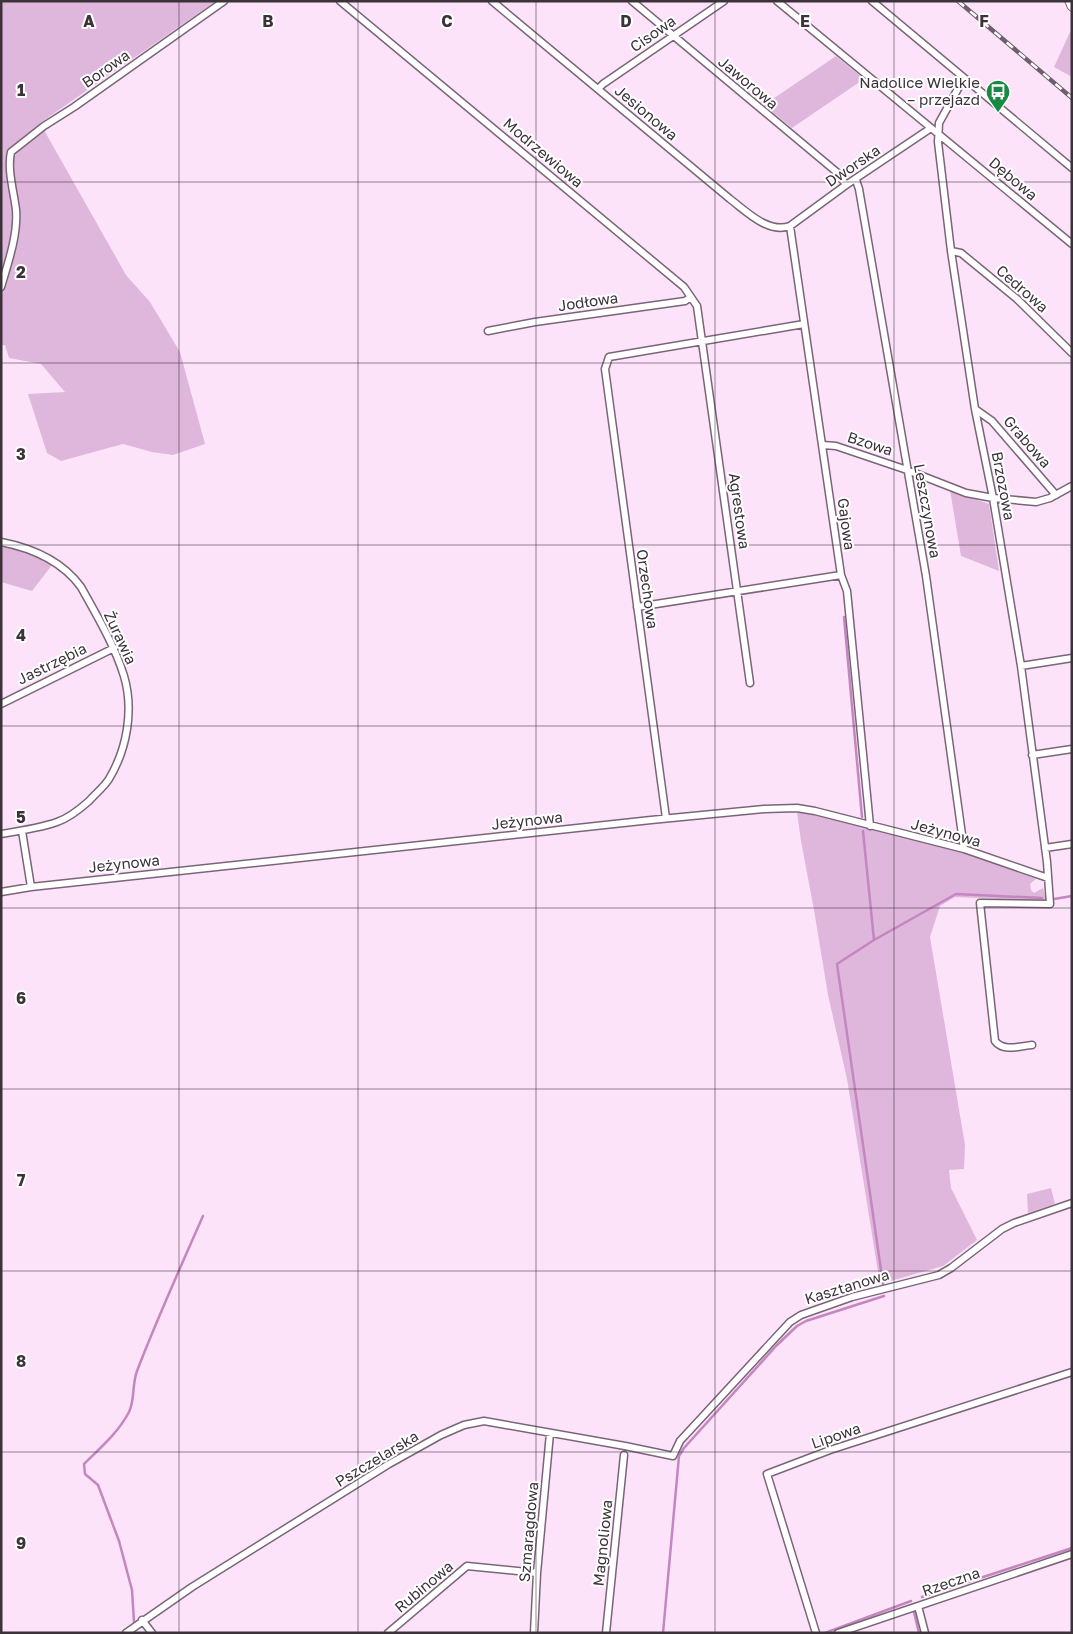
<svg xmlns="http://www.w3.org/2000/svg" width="1073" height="1634" viewBox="0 0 1073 1634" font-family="'Golos Text',sans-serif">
  <rect width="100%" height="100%" fill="#fce3f9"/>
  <!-- green -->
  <path fill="#e0b7dc" d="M1 1H216L40 123 126 275 150 302 180 352 205 444 173 455 152 452 123 444 61 461 47 453 28 394 65 392 41 364 9 358 5 345H1Z
    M1070 32 1072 34V77L1054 67Z
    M836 56 864 79 792 128 764 105Z
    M950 490 989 504 999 571 961 556Z
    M1 547C20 547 37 556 52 565L32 591 1 582Z
    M797 812 822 816 964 853 1036 879 1030 884 1031 890 1034 893 1043 888 1046 901 955 897 940 906 930 937 965 1145 964 1169 949 1170 951 1188 977 1240 943 1266 880 1284 847 1079 828 995 814 910 801 841Z
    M1051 1188 1055 1204 1028 1213 1027 1194Z"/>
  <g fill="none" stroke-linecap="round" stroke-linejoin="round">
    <!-- stream -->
    <path stroke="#c486be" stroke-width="2.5" d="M844 617 862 817
      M863 831 874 940
      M1054 899 1072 896
      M883 1284 837 964 874 940 956 894 1042 898
      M922 1597 1072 1548
      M914 1612 919 1633
      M134 1622 132 1590 119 1541 98 1485 85 1474 84 1464C100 1448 118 1433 129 1412 135 1399 132 1384 137 1371 157 1319 180 1268 203 1216
      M663 1633 679 1456 684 1448 776 1346 797 1326 806 1321 884 1296
      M825 1633 911 1601"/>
    <defs>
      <path id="street" d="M340 1 684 287 697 306 750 683
        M492 1 730 199C746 211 768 234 790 226L846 185 931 128
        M632 1 839 174 846 185
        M777 1 1072 244
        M872 1 1072 168
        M965 79 960 85 939 123 938 142 951 251 975 409 993 498 1021 666 1047 862 1050 904 980 903 995 1041C1003 1052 1020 1046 1032 1045
        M598 89 603 84 724 1
        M856 180 859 189 926 576 964 849
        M790 226 841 575 847 591 870 826
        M951 251 961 253 1017 299 1072 353
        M1 287C8 263 18 235 16 210 14 192 7 170 11 152L44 126 74 107 224 1
        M488 331 535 322 685 301 691 297
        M975 409 992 421 1056 495
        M823 445 836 446 907 470 966 493 993 498 1036 502 1050 498 1072 486
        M1 542C32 548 62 561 81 587 97 616 114 644 124 676 134 710 127 749 109 779 104 787 95 794 89 801 80 809 69 818 57 822 40 828 20 831 1 834
        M637 607 841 575
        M1021 666 1072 658
        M1 704 114 648
        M1032 755 1072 749
        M666 818 605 369 609 357 804 324
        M22 831 31 887
        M1045 848 1072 844
        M1 892 31 887 651 820 764 809 797 808 815 811 964 849 1048 878
        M918 1606 925 1633
        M142 1620 152 1633
        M126 1633 192 1587 389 1464 441 1435 464 1425 484 1421 625 1446 673 1456 680 1441 790 1322 801 1315 852 1297 939 1275 951 1268 1002 1229 1014 1223 1072 1203
        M388 1633 467 1566 537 1573
        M534 1633 537 1573 550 1433
        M606 1633 624 1455
        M816 1633 767 1474 830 1450 1072 1372
        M838 1633 1072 1554"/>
      <path id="secondary" d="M1070 1 1072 6"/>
    </defs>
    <!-- street casing -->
    <use href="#street" stroke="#7a6578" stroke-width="9"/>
    <!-- secondary casing -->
    <use href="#secondary" stroke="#7a6578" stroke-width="11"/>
    <!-- street -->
    <use href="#street" stroke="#fff" stroke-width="6"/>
    <!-- secondary -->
    <use href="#secondary" stroke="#fff" stroke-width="9"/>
    <defs>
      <path id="rail" d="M958 1 1072 98"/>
    </defs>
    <!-- rail casing -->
    <use href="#rail" stroke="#6d606c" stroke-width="4.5"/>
    <!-- rail -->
    <use href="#rail" stroke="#fff" stroke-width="2.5" stroke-dasharray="8" stroke-linecap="butt"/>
  </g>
  <!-- grid -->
  <path fill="none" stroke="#3b323a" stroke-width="1" stroke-opacity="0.55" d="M179 1V1633M358 1V1633M536 1V1633M715 1V1633M894 1V1633M1 182H1072M1 363H1072M1 545H1072M1 726H1072M1 908H1072M1 1089H1072M1 1271H1072M1 1452H1072"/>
  <!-- icons -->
  <defs>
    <symbol id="bus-pin" viewBox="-11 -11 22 30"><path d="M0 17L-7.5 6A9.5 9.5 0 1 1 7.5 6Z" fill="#178941" stroke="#fff"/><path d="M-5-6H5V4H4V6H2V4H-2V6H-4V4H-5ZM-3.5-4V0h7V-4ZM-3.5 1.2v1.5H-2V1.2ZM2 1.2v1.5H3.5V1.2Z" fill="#fff"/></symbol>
  </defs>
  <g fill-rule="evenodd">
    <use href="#bus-pin" x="984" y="78" width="28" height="38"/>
  </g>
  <g text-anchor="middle" stroke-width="4" stroke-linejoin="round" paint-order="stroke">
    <!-- street labels -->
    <g font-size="15" fill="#3b323a" stroke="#fff">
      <text transform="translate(653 34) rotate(-35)" y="5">Cisowa</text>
      <text transform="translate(106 69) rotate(-35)" y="5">Borowa</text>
      <text transform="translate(748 83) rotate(40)" y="5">Jaworowa</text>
      <text transform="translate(646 113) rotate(40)" y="5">Jesionowa</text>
      <text transform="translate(543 153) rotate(40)" y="5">Modrzewiowa</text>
      <text transform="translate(853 166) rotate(-34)" y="5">Dworska</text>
      <text transform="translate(1013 179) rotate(40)" y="5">Dębowa</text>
      <text transform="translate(1022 289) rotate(41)" y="5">Cedrowa</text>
      <text transform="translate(588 302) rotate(-8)" y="5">Jodłowa</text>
      <text transform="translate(1027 442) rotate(49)" y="5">Grabowa</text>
      <text transform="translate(870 444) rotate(18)" y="5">Bzowa</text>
      <text transform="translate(1003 486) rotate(79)" y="5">Brzozowa</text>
      <text transform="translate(739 511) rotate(82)" y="5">Agrestowa</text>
      <text transform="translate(927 511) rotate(80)" y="5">Leszczynowa</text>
      <text transform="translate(846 524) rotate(82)" y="5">Gajowa</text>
      <text transform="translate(647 589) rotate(82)" y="5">Orzechowa</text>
      <text transform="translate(120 638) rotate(65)" y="5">Żurawia</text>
      <text transform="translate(52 664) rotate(-26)" y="5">Jastrzębia</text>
      <text transform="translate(527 821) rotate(-6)" y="5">Jeżynowa</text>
      <text transform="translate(946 833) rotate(15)" y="5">Jeżynowa</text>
      <text transform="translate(124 864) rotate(-6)" y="5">Jeżynowa</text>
      <text transform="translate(847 1287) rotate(-17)" y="5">Kasztanowa</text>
      <text transform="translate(836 1436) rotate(-19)" y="5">Lipowa</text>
      <text transform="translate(377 1459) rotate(-31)" y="5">Pszczelarska</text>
      <text transform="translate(529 1532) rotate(-85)" y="5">Szmaragdowa</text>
      <text transform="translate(603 1543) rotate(-84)" y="5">Magnoliowa</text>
      <text transform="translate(951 1582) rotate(-19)" y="5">Rzeczna</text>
      <text transform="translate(424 1587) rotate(-40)" y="5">Rubinowa</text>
    </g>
    <!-- poi labels -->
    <g font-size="15" fill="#3b323a" stroke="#fff" text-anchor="end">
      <text x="980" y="88">Nadolice Wielkie<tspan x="980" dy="17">– przejazd</tspan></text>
    </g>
  </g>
  <g font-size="16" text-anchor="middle" font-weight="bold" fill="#3b323a" stroke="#fff" stroke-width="4" stroke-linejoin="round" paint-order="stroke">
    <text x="89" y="27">A</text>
    <text x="268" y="27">B</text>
    <text x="447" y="27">C</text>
    <text x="626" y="27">D</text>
    <text x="805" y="27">E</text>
    <text x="984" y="27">F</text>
    <text x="21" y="96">1</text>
    <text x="21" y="278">2</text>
    <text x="21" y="460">3</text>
    <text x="21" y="641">4</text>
    <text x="21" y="823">5</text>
    <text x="21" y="1004">6</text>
    <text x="21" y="1186">7</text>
    <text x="21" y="1367">8</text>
    <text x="21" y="1549">9</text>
  </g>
  <!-- border -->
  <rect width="1073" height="1634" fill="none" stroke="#3b323a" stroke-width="5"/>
</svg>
